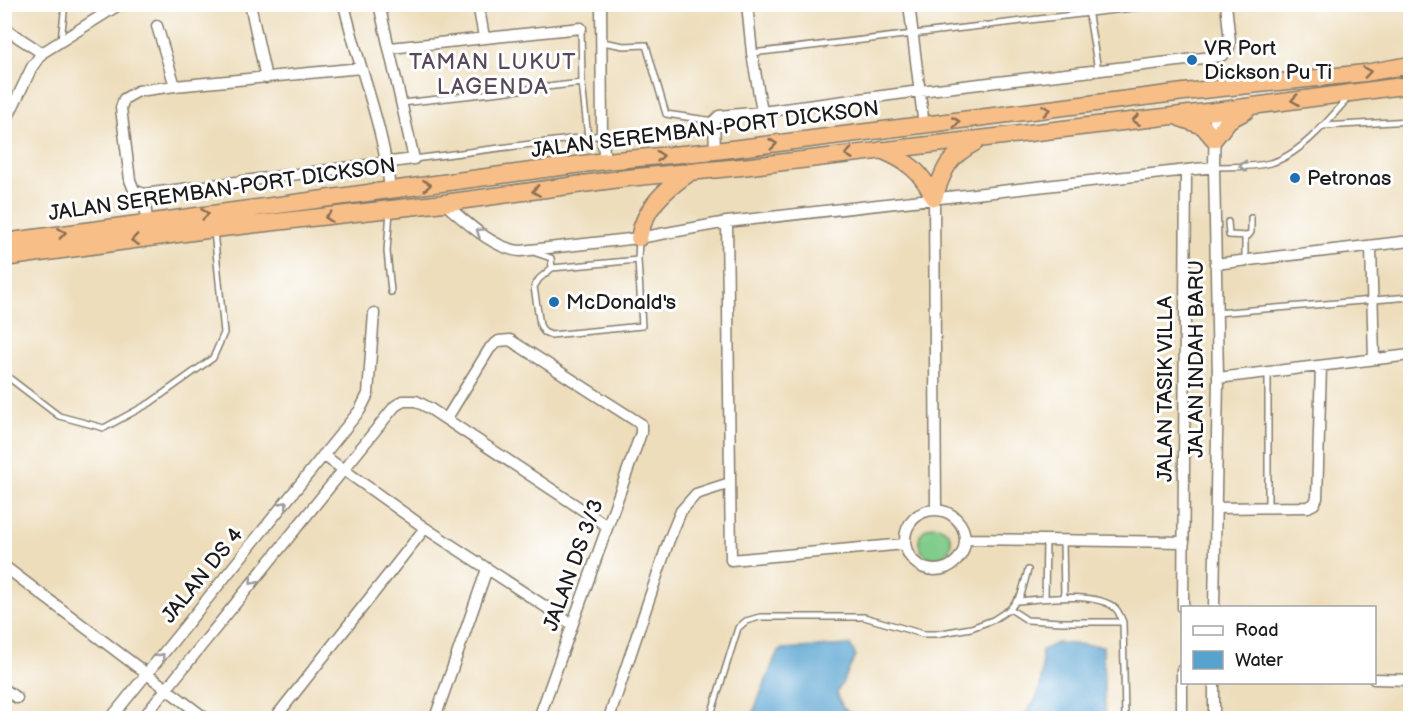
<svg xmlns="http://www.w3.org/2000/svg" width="1415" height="723" viewBox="0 0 1415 723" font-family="'Balsamiq Sans',sans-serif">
  <rect width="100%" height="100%" fill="#fff"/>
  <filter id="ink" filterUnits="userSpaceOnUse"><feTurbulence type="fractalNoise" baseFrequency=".0167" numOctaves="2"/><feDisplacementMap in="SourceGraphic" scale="12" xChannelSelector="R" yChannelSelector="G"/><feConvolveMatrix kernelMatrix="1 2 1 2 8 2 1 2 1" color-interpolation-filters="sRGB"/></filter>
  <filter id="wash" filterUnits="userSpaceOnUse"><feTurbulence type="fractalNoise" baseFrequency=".008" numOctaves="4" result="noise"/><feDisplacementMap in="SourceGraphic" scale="24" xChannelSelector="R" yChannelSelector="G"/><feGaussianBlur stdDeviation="1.35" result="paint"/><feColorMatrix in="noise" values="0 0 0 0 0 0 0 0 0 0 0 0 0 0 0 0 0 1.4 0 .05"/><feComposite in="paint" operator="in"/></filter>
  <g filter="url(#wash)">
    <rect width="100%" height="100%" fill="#edddbb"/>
    <!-- green -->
    <path fill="#80cc8a" stroke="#4e7453" stroke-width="1.5" d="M919 542a16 16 0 1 1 32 0a16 16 0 1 1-32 0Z"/>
    <!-- water -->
    <path fill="#57a3d0" stroke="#3a6076" stroke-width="1.5" d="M1057 643 1103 646 1105 718H1020C1044 698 1042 679 1042 650Z
      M850 645 856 656 837 693 843 708 859 718H751L776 655 782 649Z"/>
  </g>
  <g filter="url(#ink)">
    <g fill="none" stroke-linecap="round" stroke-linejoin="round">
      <defs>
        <path id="service" d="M1087 4 1098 70
          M581 28 582 83 588 137
          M61 40 65 4
          M602 42 624 46 646 45 666 114 714 121
          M752 53 1166 4
          M402 103 582 83
          M1324 126 1410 121
          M414 159 602 135
          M1214 167C1233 166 1252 168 1270 163 1299 156 1329 120 1348 98
          M390 211 387 251 391 292
          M1228 222 1229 235 1248 236 1251 232V218
          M1245 236V260
          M536 253 551 258 552 268 539 279 534 287 540 325 544 332 551 335 642 326 638 260 639 240
          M552 268 638 260
          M1216 313 1410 297
          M1268 372V507
          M4 374 59 416 104 428 150 403 213 358 224 333 214 231
          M1063 540 1064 598
          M1045 598 1046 540
          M1017 601C1041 599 1098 591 1116 609 1119 612 1121 618 1123 622L1125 718
          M1010 609 1027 620 1061 622H1123
          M710 718 738 628 746 621 760 617H864L923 634H936L971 628 993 620 1010 609 1021 595 1028 570"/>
        <path id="minor" d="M250 4 266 78
          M344 4C358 67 384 126 390 190
          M478 4 484 37
          M601 4 602 135 605 161
          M747 4 752 53 762 112
          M909 4 924 126
          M157 26 175 86
          M4 28 42 53
          M390 48 581 28
          M361 68 175 86 138 91 124 99 121 108 130 180 134 190 144 194 414 159 379 4
          M4 125 32 67 42 53 120 4
          M715 151 714 121 719 116 762 112 920 91 1221 56 1228 51 1230 42 1226 4
          M144 194 147 221
          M934 198 936 510
          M444 203C464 220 494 250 521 251L639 238 727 222 1214 167
          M727 222 731 560 905 544
          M1371 247 1374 359
          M1215 264 1410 241
          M1218 378 1410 355
          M447 418 490 348 499 341 510 340 641 424V433L539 718
          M323 455 425 528 572 624
          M1216 508 1308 507 1314 504 1317 498 1321 366
          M905 540a30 30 0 1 1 60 0a30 30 0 1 1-60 0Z
          M965 539 1184 542
          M4 566 205 718
          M1183 608 1186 170
          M1214 608 1218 378 1214 167 1215 111
          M1374 679 1410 680
          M1214 682V718
          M4 689 17 698
          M111 718 360 410 368 394 374 313
          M143 718 395 406 403 401H416L429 408 607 526
          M275 718 425 528
          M435 718 487 569
          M609 718 669 540 681 511 696 494 730 483
          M1182 718V670"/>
        <path id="trunk" d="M1180 118 1203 126 1214 139 1229 120 1246 111
          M881 150C909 162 921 171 934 198
          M934 198C944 168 948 157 976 142
          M639 238C644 209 664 190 688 174
          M4 242 605 161 715 151 1184 92 1365 73 1410 65
          M4 258 214 229 444 203 627 178 751 166 1215 111 1410 85"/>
      </defs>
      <!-- service casing -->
      <use href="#service" stroke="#847c6c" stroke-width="8"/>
      <!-- minor casing -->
      <use href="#minor" stroke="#847c6c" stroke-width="13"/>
      <!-- trunk casing -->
      <use href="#trunk" stroke="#847c6c" stroke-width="19"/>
      <!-- service -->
      <use href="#service" stroke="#fff" stroke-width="5"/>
      <!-- minor -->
      <use href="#minor" stroke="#fff" stroke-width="10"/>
      <!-- trunk -->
      <use href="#trunk" stroke="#f7be88" stroke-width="16"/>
    </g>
    <!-- one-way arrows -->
    <defs><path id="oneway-chevron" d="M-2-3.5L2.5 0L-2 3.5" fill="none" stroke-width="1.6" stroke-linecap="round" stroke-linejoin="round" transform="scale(1.5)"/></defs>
    <g stroke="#8a6d52">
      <use href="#oneway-chevron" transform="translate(1367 72) rotate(-8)"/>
      <use href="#oneway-chevron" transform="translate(1295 100) rotate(172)"/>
      <use href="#oneway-chevron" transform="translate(1046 110) rotate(-8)"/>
      <use href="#oneway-chevron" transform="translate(1136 120) rotate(173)"/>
      <use href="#oneway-chevron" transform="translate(956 122) rotate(-7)"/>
      <use href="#oneway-chevron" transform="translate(773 144) rotate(-7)"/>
      <use href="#oneway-chevron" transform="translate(849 154) rotate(173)"/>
      <use href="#oneway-chevron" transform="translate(660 156) rotate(-5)"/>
      <use href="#oneway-chevron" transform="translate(427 185) rotate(-7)"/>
      <use href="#oneway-chevron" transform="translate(536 191) rotate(172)"/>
      <use href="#oneway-chevron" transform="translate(205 214) rotate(-7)"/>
      <use href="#oneway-chevron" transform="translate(329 217) rotate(174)"/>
      <use href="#oneway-chevron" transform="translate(62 233) rotate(-8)"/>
      <use href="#oneway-chevron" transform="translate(135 240) rotate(172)"/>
    </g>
    <g stroke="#999">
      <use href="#oneway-chevron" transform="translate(1243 166) rotate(179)"/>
      <use href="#oneway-chevron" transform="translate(480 232) rotate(-146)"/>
      <use href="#oneway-chevron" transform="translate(284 505) rotate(-51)"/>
      <use href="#oneway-chevron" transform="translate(253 581) rotate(129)"/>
      <use href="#oneway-chevron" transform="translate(161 657) rotate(-51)"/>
    </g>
  </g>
  <!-- markers -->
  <g fill="#1f6fb2" stroke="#fff" stroke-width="2">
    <circle cx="1192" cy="60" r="6"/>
    <circle cx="1295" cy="178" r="6"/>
    <circle cx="554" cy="302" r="6"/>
  </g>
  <g text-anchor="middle" stroke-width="6" stroke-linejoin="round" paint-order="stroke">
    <!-- poi labels -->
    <g font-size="21" fill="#1c1c1c" stroke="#fff" text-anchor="start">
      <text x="1204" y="55">VR Port<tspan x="1204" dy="24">Dickson Pu Ti</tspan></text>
      <text x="1307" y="185">Petronas</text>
      <text x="566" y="309">McDonald's</text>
    </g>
    <!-- street labels -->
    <g font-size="21" fill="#1c1c1c" stroke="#fff">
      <text transform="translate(705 129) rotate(-7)" y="7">JALAN SEREMBAN-PORT DICKSON</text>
      <text transform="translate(222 189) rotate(-8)" y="7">JALAN SEREMBAN-PORT DICKSON</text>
      <text transform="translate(1196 359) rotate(-90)" y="7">JALAN INDAH BARU</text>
      <text transform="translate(1165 389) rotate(-90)" y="7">JALAN TASIK VILLA</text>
      <text transform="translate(573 565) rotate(-70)" y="7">JALAN DS 3/3</text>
      <text transform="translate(202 575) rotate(-51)" y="7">JALAN DS 4</text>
    </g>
    <!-- neighbourhood labels -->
    <g font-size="22" letter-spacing="1.5" fill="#57495a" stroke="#fff">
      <text x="493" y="69">TAMAN LUKUT<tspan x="493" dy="25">LAGENDA</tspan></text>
    </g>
  </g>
  <!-- margin -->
  <rect width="1415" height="723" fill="none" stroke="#fff" stroke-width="24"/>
  <!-- legend -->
  <rect x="1181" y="606" width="195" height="78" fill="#ffffff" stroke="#a4a4a4" stroke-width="1.5"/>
  <rect x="1193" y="626" width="30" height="9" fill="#ffffff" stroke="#a4a4a4" stroke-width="1.5"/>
  <text x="1235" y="636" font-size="18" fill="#1c1c1c">Road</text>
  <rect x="1193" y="651" width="30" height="18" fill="#57a3d0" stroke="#a4a4a4" stroke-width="1.5"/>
  <text x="1235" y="666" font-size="18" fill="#1c1c1c">Water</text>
</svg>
